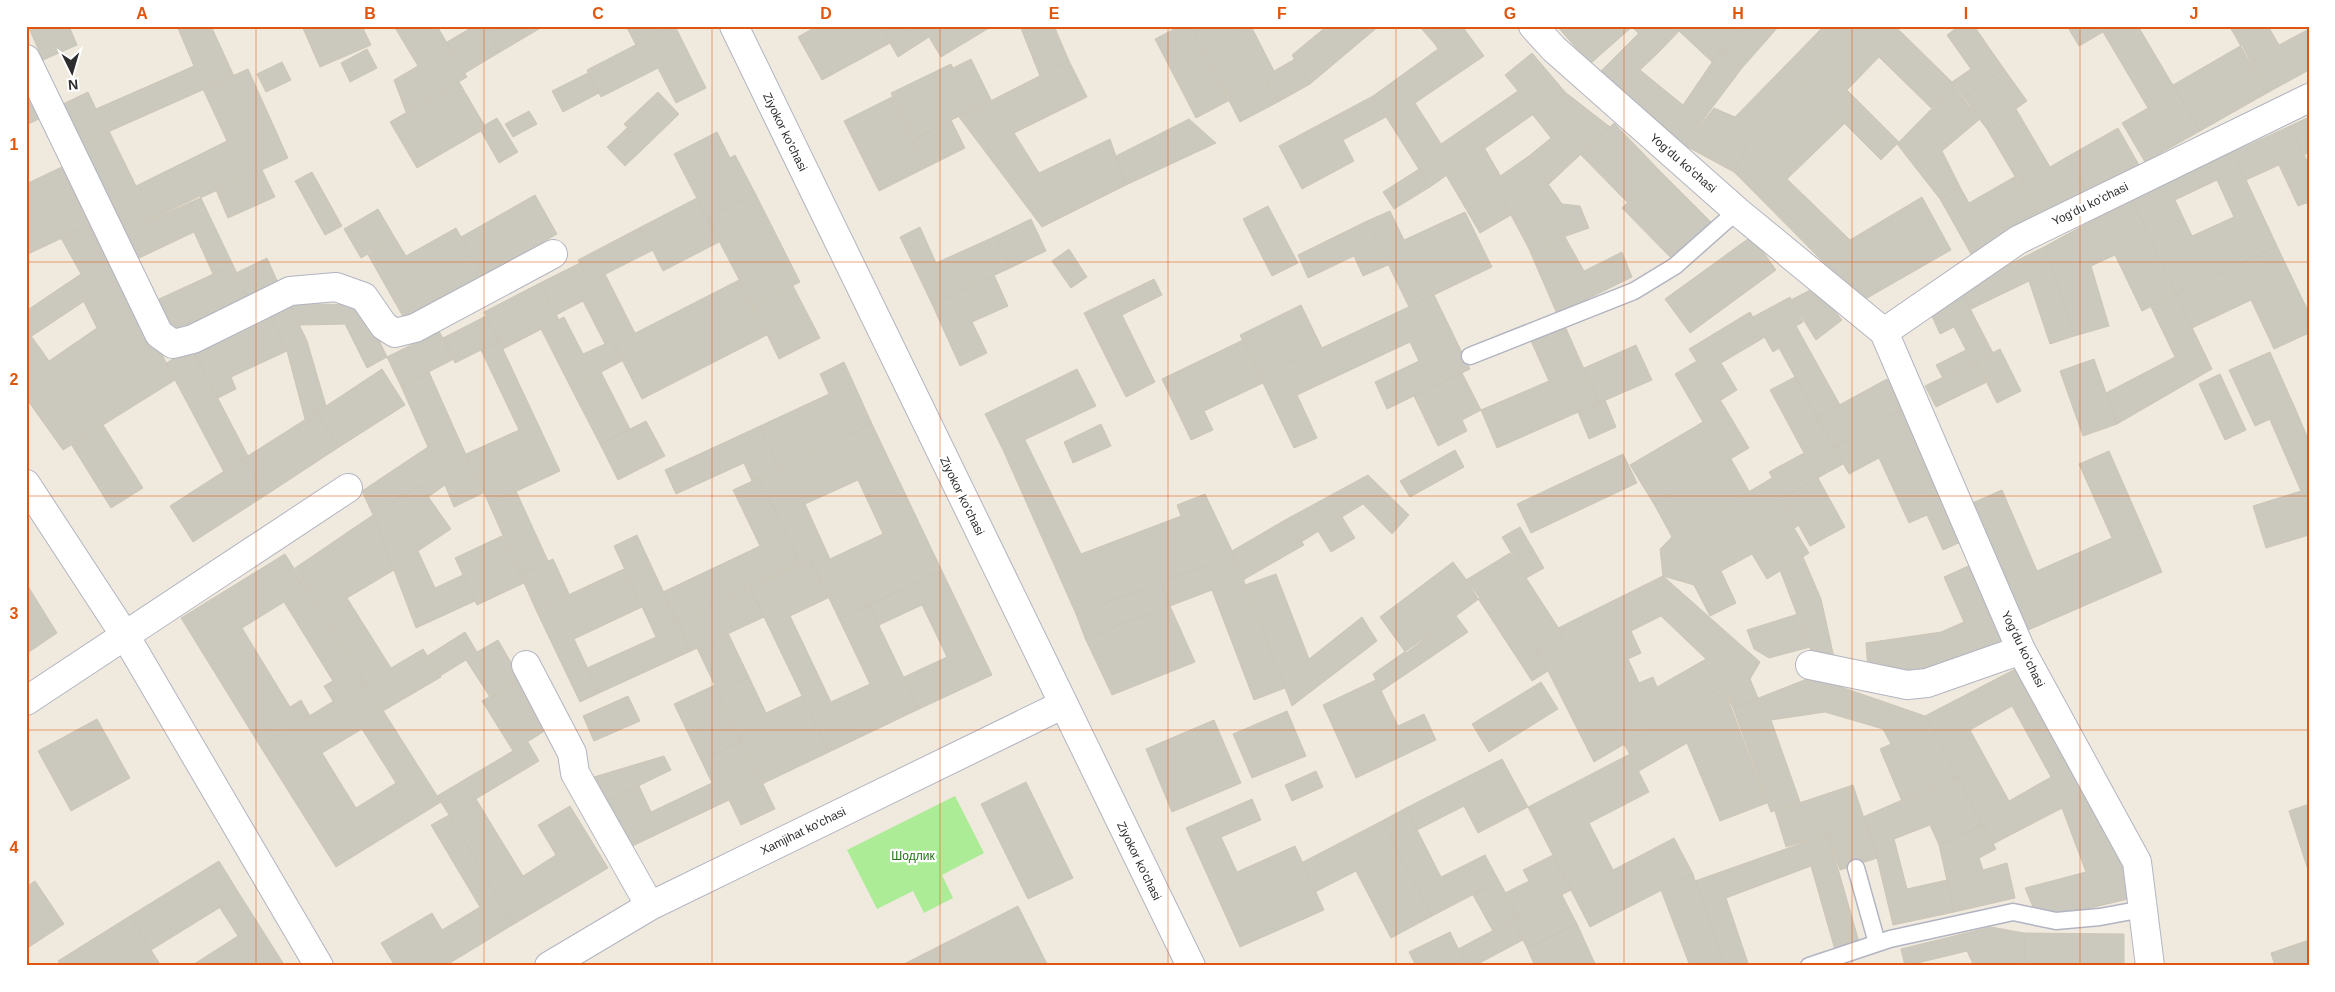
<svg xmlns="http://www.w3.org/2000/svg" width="2335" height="992" viewBox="0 0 2335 992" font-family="Helvetica,sans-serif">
  <rect width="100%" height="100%" fill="#f0eade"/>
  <!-- green -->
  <path fill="#acec96" d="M955 796 984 853 942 875 953 898 924 913 913 891 877 909 847 850Z"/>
  <!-- building -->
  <path fill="#cbc8bd" stroke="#ccc6b7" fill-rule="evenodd" d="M28 26H69L77 45 43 60Z
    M177 26H211L234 76 81 144 63 104 88 92 96 109 194 66Z
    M302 26H362L371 45 320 67Z
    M394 26H437L467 77 406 112 394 80 418 66Z
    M474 26H485L500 52 465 73 447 42Z
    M485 26H544L500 52Z
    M626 26H672L636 45Z
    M672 26H675L706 88 676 103 658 68 601 97 587 70Z
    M817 26H880L890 43 822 80 798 37Z
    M880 26H918L890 43Z
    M918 26H988L989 28 941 57 929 37 898 57 890 43Z
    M1020 26H1054L1069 61 1040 76Z
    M1180 26H1191L1230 100 1196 118 1155 39Z
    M1191 26H1238L1278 102 1240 122Z
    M1238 26H1251L1274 71 1295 59 1310 84 1278 102Z
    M1327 26H1379L1310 84 1292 55Z
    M1419 26H1453L1434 43Z
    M1453 26H1462L1484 56 1415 103 1441 144 1518 91 1505 75 1532 53 1565 92 1430 187 1373 96 1438 49 1434 43Z
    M1557 26H1633L1590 64Z
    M1633 26H1684L1658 53 1632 27Z
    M1684 26H1748L1724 51 1721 49 1712 62 1679 31Z
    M1748 26H1779L1742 68 1724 51Z
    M1861 26 1751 136 1734 172 1684 145 1714 108 1735 117 1824 26Z
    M1861 26H1895L1955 85 1931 108 1879 57 1847 90 1899 142 1881 160 1804 83Z
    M1953 26H1974L2004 69 1963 98 1952 82 1971 69 1947 35 1955 29Z
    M2067 26H2138L2200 131 2145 162 2122 123 2148 108 2103 32 2079 46Z
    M2229 26H2247L2234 34Z
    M2247 26H2268L2279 45 2309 29V70L2267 93 2234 34Z
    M1638 34 1658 53 1640 70 1683 105 1721 49 1742 68 1684 145 1599 73Z
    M2242 45 2267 93 2200 131 2173 85Z
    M367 49 377 68 350 82 341 63Z
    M971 59 991 100 914 139 891 93 951 64 953 68Z
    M1069 61 1087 97 1014 133 1039 173 1110 139 1126 185 1042 227 959 117Z
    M282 62 291 80 266 92 257 74Z
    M248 69 288 158 121 234 81 144 109 131 136 186 227 141 203 89Z
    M2004 69 2027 101 1987 129 1963 98Z
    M588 73 599 93 563 112 552 91Z
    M459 82 486 128 417 168 390 122Z
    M1804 83 1845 123 1787 179 1850 240 1922 197 1951 250 1862 301 1734 172 1751 136Z
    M1955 85 1980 119 1942 151 1960 187 1940 199 1897 144Z
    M658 92 679 114 645 147 624 124Z
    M1565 92 1610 127 1549 184 1529 156 1551 138 1533 115Z
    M29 95 39 119 26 125V96Z
    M1373 96 1386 117 1343 140 1354 161 1302 189 1279 146Z
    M892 97 927 167 879 191 844 121Z
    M2016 109 2050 167 2067 157 2087 192 2039 217 1987 129Z
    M529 111 537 124 513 137 505 124Z
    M2309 117V152L2304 155 2290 126Z
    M497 118 518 152 499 163 481 131 486 128 485 125Z
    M1189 119 1216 143 1126 185 1116 156Z
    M951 120 965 148 927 167 914 139Z
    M1614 123 1660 171 1628 203 1581 155Z
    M2290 126 2309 165V202L2298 206 2279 165 2246 180 2233 152Z
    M627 128 645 147 625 166 607 147Z
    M2118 128 2139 165 2088 195 2067 157Z
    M717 132 730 158 735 155 755 193 707 218 674 154Z
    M1485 149 1500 175 1493 181 1511 215 1480 233 1446 175Z
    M2233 152 2277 246 2176 294 2132 199ZM2217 180 2234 217 2192 236 2175 200Z
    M1529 156 1562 204 1580 206 1589 228 1529 249 1493 181Z
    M64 166 92 224 26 255V184Z
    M1419 169 1430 187 1394 209 1383 192Z
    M262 170 275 197 228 218 216 190Z
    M1660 171 1712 223 1674 261 1622 208Z
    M312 172 342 226 325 235 295 181Z
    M2016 176 2039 217 1971 254 1940 199 1960 187 1969 203Z
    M755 193 800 282 753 306 707 218Z
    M535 195 557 234 483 276 461 237Z
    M200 196 233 265 213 274 194 232 133 261 121 234Z
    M697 198 719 242 663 271 641 227Z
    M2132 199 2176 294 2142 311 2115 255 2091 266 2109 326 2074 336 2044 247Z
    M1268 206 1298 263 1272 276 1243 219Z
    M378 209 395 238 361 258 344 229Z
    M1390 211 1404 240 1465 212 1492 267 1409 307 1367 221Z
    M1031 219 1046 251 1010 268 996 236Z
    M1367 221 1388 265 1363 276 1354 256 1308 278 1298 255Z
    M92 224 122 276 26 340V311L81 274 61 238Z
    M641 227 653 250 590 282 578 260Z
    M920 227 936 263 996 236 1010 268 932 304 900 237Z
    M456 228 483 276 405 320 367 253 395 238 406 256Z
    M1752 236 1776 270 1690 333 1665 299Z
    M1565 237 1584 271 1622 252 1632 277 1557 314 1529 249Z
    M2277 246 2309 313V333L2274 349 2251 300 2192 328 2176 294Z
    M2044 247 2074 336 2050 344 2029 281 1971 309 1960 289Z
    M1069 249 1087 277 1071 288 1052 261Z
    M267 258 279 285 249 299 236 273Z
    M580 263 590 282 605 274 635 333 614 344 622 361 571 388 541 329 564 317 583 354 605 344 583 301 556 315 540 283Z
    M233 265 249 299 175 334 159 299Z
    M994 275 1008 306 972 322 987 353 960 366 932 304Z
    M122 276 175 380 63 450 26 398V340L32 337 49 361 97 328 84 302Z
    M1154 279 1162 295 1122 315 1155 382 1126 397 1084 313Z
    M739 280 767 335 642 399 614 344Z
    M540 283 559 320 503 349 484 312Z
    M793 286 820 338 779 359 753 306Z
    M1816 287 1842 320 1816 340 1791 300Z
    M1960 289 1993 353 1943 378 1936 365 1966 350 1954 327 1940 334 1931 314Z
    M2176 294 2212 369 2117 424 2106 393 2175 357 2151 307Z
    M1434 295 1470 369 1387 409 1375 382 1419 361 1410 342 1297 395 1317 438 1294 448 1260 377Z
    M1790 297 1803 322 1796 326 1840 405 1817 417 1779 348 1773 352 1753 317Z
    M289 303 353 305 370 321 387 357 367 368 345 324 300 325Z
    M289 303 307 341 326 406 305 419 287 351 269 313Z
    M1301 305 1322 348 1260 377 1240 335Z
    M1750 312 1765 337 1721 363 1737 390 1721 400 1689 349Z
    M269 313 287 351 231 377 236 389 218 398 192 349Z
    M486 316 499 341 455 363 443 338Z
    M1565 326 1599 403 1497 448 1481 410 1549 381 1531 341Z
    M439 331 454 359 401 386 387 357Z
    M1243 340 1263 383 1204 411 1213 430 1191 440 1162 379Z
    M499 341 560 471 489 504 466 454 519 430 481 350Z
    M1636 345 1652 380 1599 403 1584 368Z
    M192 349 248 456 224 472 166 363Z
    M2000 349 2021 391 1997 403 1976 361Z
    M2270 352 2295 408 2255 426 2229 370Z
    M2094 359 2117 424 2083 436 2060 371Z
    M1697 361 1749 448 1654 504 1630 465 1703 422 1675 374Z
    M1976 361 1987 382 1936 407 1925 386Z
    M844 362 872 424 779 468 760 426 829 394 820 374Z
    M382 369 405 405 339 447 317 412Z
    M1077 369 1096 406 1003 450 985 414Z
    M429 372 483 493 454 507 445 485 428 497 420 485 373 515 362 491 428 447 401 386Z
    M601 372 630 429 600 444 571 388Z
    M1462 373 1481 410 1462 420 1467 431 1438 446 1414 396Z
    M2220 374 2246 430 2225 440 2199 384Z
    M1795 377 1843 464 1783 497 1769 472 1804 453 1770 390Z
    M1887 379 1903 409 1834 447 1817 417Z
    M1605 400 1616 427 1589 439 1578 412Z
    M2295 408 2309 441V535L2266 548 2253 506 2301 491 2270 420Z
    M1903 409 1963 541 1943 550 1927 515 1909 523 1879 458 1849 474 1834 447Z
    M317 412 339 447 266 495 243 459Z
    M646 421 665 456 618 480 600 444Z
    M872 424 942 571 839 619 810 559 800 563 759 478ZM858 480 883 534 830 559 805 504Z
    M1101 424 1111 446 1073 463 1064 442Z
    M103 425 143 488 111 508 71 444Z
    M760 426 779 468 752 481 744 463 676 494 665 470Z
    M1025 440 1081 554 1181 516 1177 505 1205 494 1234 555 1076 614 1003 450Z
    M1455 450 1464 467 1410 497 1400 481Z
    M2109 451 2162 572 2026 631 1970 504 2002 490 2037 571 2112 538 2079 464Z
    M1623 454 1637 483 1531 533 1517 504Z
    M243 459 266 495 193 542 170 506Z
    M1731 459 1749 491 1672 537 1654 504Z
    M1368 475 1409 515 1392 534 1363 504 1301 542 1285 520Z
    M759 478 800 563 677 622 663 592 760 546 733 490Z
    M1772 478 1798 526 1794 528 1809 553 1767 579 1752 554 1721 571 1736 603 1710 616 1694 585 1663 576 1660 549 1672 537Z
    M1818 478 1845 527 1810 546 1783 497Z
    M420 485 451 529 418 551 435 588 463 575 475 601 416 628 373 515Z
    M516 491 548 561 520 574 489 504Z
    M373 515 394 570 347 598 391 668 423 649 441 677 383 711 295 568Z
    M1342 517 1355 538 1331 552 1318 531Z
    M1285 520 1304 545 1243 580 1232 551Z
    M1520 527 1544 568 1526 578 1502 537Z
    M637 535 691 651 599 693 587 668 656 637 614 546Z
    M502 536 524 583 477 605 455 558Z
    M1510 553 1563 635 1536 652 1548 671 1532 681 1466 580Z
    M285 554 365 682 333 701 324 686 333 681 284 602 242 628 290 707 301 700 310 716 260 746 181 618Z
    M1234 555 1285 688 1254 700 1212 590 1170 606 1161 582Z
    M1803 557 1821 599 1835 662 1814 659 1780 570Z
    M553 559 569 594 536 610 520 574Z
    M810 559 828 598 790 616 831 702 870 684 839 619 869 605 919 709 829 752 750 588Z
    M1453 562 1480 598 1406 653 1380 617Z
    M1977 562 2013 644 1906 679 1868 671 1866 643 1941 632 1964 622 1944 577Z
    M624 569 642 607 574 639 599 693 580 702 536 610Z
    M942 571 992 675 919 709 904 677 947 657 922 605 879 625 869 605Z
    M1276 574 1309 659 1362 617 1377 641 1292 706 1245 585Z
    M1663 576 1760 662 1750 679 1758 698 1733 708 1723 686 1594 762 1548 671 1536 652 1563 635 1558 628ZM1661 616 1706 659 1657 687 1653 677 1639 683 1628 659 1641 653 1631 631Z
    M1161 582 1170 606 1085 638 1076 614Z
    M26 583 57 633 26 654Z
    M750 588 764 617 691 651 677 622Z
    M1170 606 1195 662 1112 695 1085 638Z
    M1798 614 1810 647 1769 658 1754 649 1747 630Z
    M1456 616 1468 632 1381 691 1373 674Z
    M465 632 477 652 498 640 520 678 490 697 466 660 440 676 427 656Z
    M728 633 749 677 718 692 697 648Z
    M2025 664 2093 792 1993 844 1925 716ZM2012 706 2051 777 2009 801 1970 730Z
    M749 677 766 713 802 696 829 752 762 784 718 692Z
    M1812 677 1925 716 1957 776 1902 801 1880 749 1891 744 1883 729 1825 712 1771 720 1800 802 1771 812 1733 708Z
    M520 678 551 727 513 751 482 701Z
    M1376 680 1398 726 1424 714 1436 740 1356 778 1323 705Z
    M365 682 441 802 336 867 260 746ZM362 729 396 783 356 808 322 753Z
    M1541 682 1558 709 1489 752 1472 724Z
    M715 685 742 741 701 760 674 704Z
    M1723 686 1767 803 1720 821 1687 743 1639 771 1624 744Z
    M628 696 640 721 594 741 583 716Z
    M1287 711 1306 756 1252 778 1233 734Z
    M97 719 130 778 71 811 38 751Z
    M1214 720 1241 783 1172 812 1146 749Z
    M742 741 775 809 741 825 729 800 622 851 601 804 639 786 651 812 712 783 701 760Z
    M528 742 539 761 449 815 437 796Z
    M1630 754 1649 792 1589 823 1613 870 1674 838 1693 874 1590 927 1528 807Z
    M664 756 671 770 601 804 587 779Z
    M1502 759 1528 807 1478 833 1464 806 1417 830 1406 808Z
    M1316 771 1323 787 1292 801 1285 785Z
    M1957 776 1983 825 1939 845 1930 825 1894 839 1907 889 1947 880 1954 912 1893 925 1877 858 1863 817Z
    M1026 782 1073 878 1028 899 981 804Z
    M1853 785 1877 858 1840 870 1828 834 1786 847 1775 811Z
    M2093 792 2137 897 2056 916 2033 907 2025 888 2086 872 2062 808Z
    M476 799 523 876 556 855 538 825 570 806 608 868 514 924 449 815Z
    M1252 799 1261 820 1221 837 1237 872 1295 846 1324 910 1240 947 1186 828Z
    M2309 804V873L2289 811Z
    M1406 808 1441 877 1485 855 1499 881 1432 916 1382 821Z
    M449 815 514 924 445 966H395L381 943 432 913 442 930 480 907 431 825Z
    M1382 821 1432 916 1391 938 1356 871 1315 892 1303 862Z
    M1983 825 1996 849 1979 858 1983 870 2007 863 2015 898 1954 912 1939 845Z
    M1828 834 1859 942 1835 950 1811 866 1726 898 1749 966H1725L1695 881Z
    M1553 855 1571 890 1519 917 1505 893 1529 881 1523 870Z
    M219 861 240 895 151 950 130 916Z
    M1693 874 1695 881 1725 966H1690L1661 890Z
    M35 881 64 924 26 949V887Z
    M1499 881 1519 917 1493 931 1473 895Z
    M240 895 285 966H191L238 936 220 908Z
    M1562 895 1577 924 1527 948 1513 920Z
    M1018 906 1048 966H900Z
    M130 916 161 966H61L58 961Z
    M1513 920 1523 940 1474 966H1467L1458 949Z
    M1577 924 1596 966H1535L1527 948Z
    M1991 927 2024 933V966H1974L1967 951 1905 966 1901 949Z
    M1450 932 1467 966H1416L1409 952Z
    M2024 933 2124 934V966H2024Z
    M2309 940V966H2275L2271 953Z"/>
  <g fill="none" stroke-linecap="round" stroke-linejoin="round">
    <defs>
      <path id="lane" d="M1470 356 1634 291 1675 266 1737 211
        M1856 868 1877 943
        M1809 966 1890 939 2013 912 2056 921 2100 917 2143 909"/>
      <path id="street" d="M734 26 1191 966
        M1533 26 1554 49 1737 211 1884 332 2021 650 2137 862 2150 966
        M26 59 159 334 173 344 193 339 290 291 336 287 364 297 384 326 395 333 415 328 553 254
        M1884 332 2018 240 2309 98
        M26 484 126 637 319 966
        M526 665 572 753 575 773 650 906
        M1810 665 1907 685 1927 683 2021 650
        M26 701 348 488
        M549 966 650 906 1062 705"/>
    </defs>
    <!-- lane casing -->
    <use href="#lane" stroke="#b2b4c2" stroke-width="19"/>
    <!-- street casing -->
    <use href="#street" stroke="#b2b4c2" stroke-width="30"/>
    <!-- lane -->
    <use href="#lane" stroke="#fff" stroke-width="16"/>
    <!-- street -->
    <use href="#street" stroke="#fff" stroke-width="28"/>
  </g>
  <!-- grid -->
  <path fill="none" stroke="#df570e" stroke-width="1" stroke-opacity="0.55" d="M256 26V966M484 26V966M712 26V966M940 26V966M1168 26V966M1396 26V966M1624 26V966M1852 26V966M2080 26V966M26 262H2309M26 496H2309M26 730H2309"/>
  <g text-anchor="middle" stroke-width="4.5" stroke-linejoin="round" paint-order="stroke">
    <!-- street labels -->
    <g font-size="12" fill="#2d2d2d" stroke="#fff">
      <text transform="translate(785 132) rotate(64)" y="4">Ziyokor ko'chasi</text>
      <text transform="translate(1683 163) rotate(41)" y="4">Yogʻdu koʻchasi</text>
      <text transform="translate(2090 204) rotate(-26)" y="4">Yogʻdu koʻchasi</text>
      <text transform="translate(962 496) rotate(64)" y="4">Ziyokor ko'chasi</text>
      <text transform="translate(2023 649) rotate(64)" y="4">Yogʻdu koʻchasi</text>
      <text transform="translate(803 831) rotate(-26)" y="4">Xamjihat ko'chasi</text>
      <text transform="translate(1139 861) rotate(64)" y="4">Ziyokor ko'chasi</text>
    </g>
    <!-- park labels -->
    <g font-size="12" fill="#1f7513" stroke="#fff">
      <text x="913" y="860">Шодлик</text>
    </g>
  </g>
  <!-- border -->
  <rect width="2335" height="992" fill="none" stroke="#ffffff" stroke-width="55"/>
  <!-- north arrow -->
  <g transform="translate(72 72) rotate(175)" stroke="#ffffff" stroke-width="4" paint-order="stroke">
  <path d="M0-4L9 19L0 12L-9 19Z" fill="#2d2d2d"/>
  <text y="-8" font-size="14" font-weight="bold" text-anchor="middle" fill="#2d2d2d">N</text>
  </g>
  <rect x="28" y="28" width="2280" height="936" fill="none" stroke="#df570e" stroke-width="2"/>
  <g font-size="16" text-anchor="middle" font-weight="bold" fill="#df570e">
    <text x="142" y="19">A</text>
    <text x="370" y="19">B</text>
    <text x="598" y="19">C</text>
    <text x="826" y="19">D</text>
    <text x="1054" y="19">E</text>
    <text x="1282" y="19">F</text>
    <text x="1510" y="19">G</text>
    <text x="1738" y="19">H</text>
    <text x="1966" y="19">I</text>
    <text x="2194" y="19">J</text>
    <text x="14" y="150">1</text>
    <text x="14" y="385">2</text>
    <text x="14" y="619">3</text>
    <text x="14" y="853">4</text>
  </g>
</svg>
